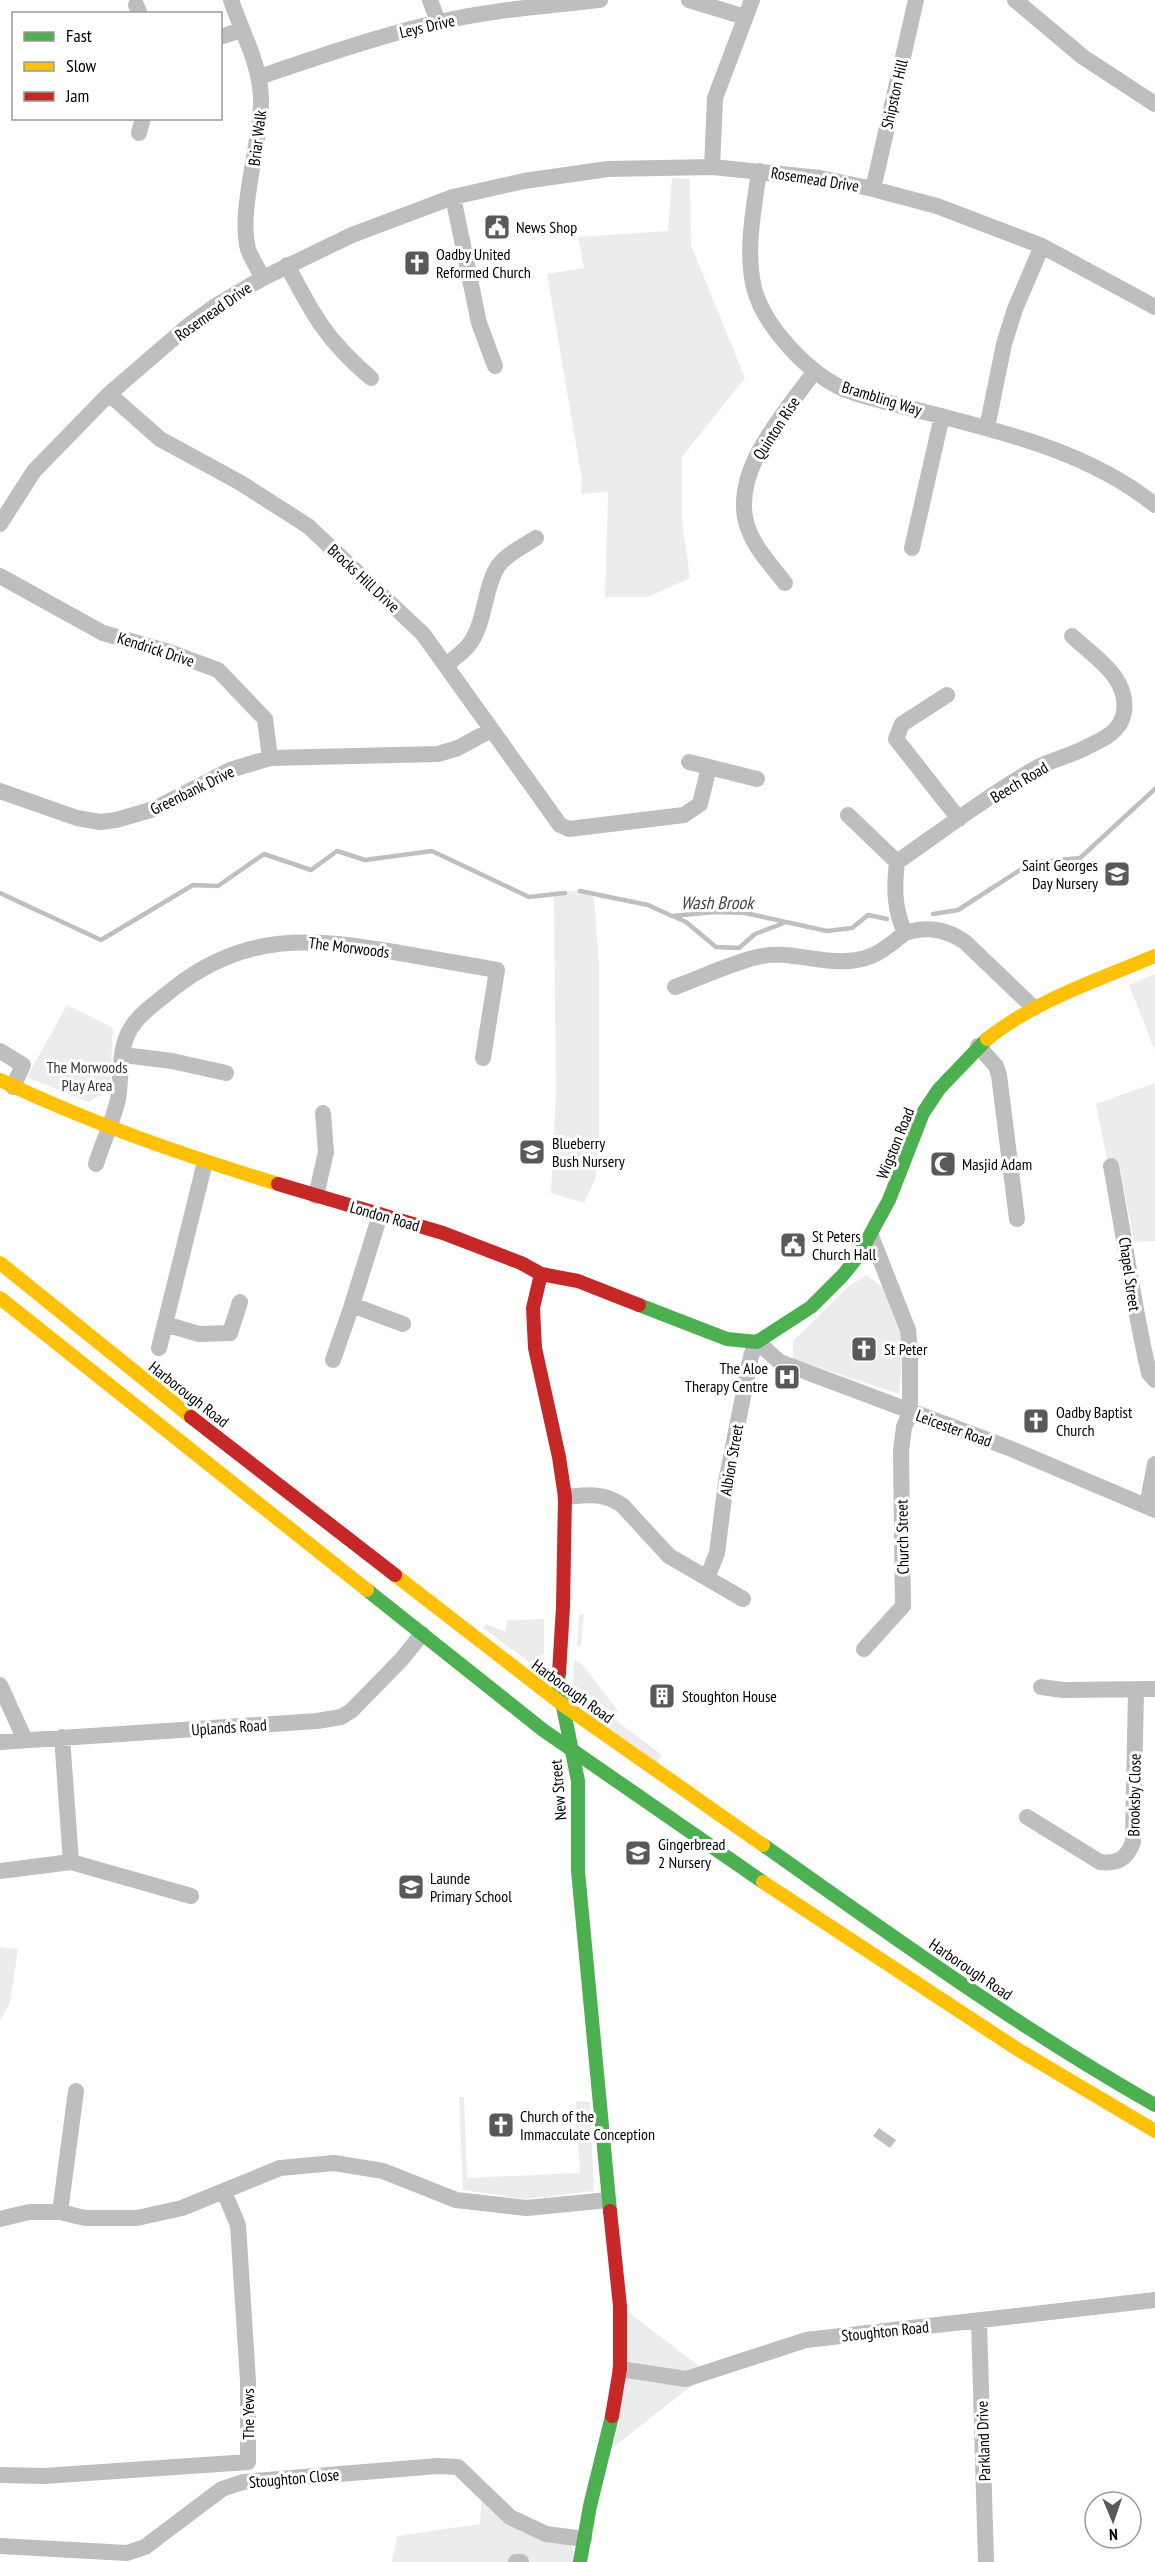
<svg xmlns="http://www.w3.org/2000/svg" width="1155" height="2562" viewBox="0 0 1155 2562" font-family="'PT Sans Narrow',sans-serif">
  <rect width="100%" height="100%" fill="#fff"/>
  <!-- green -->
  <path fill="#ececec" d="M672 178 690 179 691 245 745 378 682 457V522L690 578 648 597H605L608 492 581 494 582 480 547 274 584 268 578 237 668 231Z
    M554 891H583L594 898 599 965V1135L596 1177 584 1203 551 1193 556 1094Z
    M1155 974V1051L1129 985Z
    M67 1005 113 1028 110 1090 88 1102 27 1077Z
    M1155 1083V1241L1134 1242 1119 1163 1108 1164 1096 1104Z
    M867 1275 886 1290 904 1340 899 1394 793 1359V1341L849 1286Z
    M579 1614H584L581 1646 577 1645Z
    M544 1619V1654L529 1662 483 1628 486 1624 505 1632 507 1620Z
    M574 1660 582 1664 618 1711 617 1716 573 1684Z
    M569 1689 593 1703 662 1755 656 1764 590 1717Z
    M0 1947 18 1949 10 2003 0 2021Z
    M459 2097H464L467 2178 580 2173 576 2101 590 2102 594 2191 526 2199 463 2190Z
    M620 2306 708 2373 603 2455Z
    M482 2489 510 2517 567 2536 580 2562H392L397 2536 480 2524Z"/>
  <!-- water -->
  <path fill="#bfbfbf" d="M879 2128 896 2140 890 2148 873 2136Z"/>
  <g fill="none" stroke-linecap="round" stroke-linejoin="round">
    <!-- stream -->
    <path stroke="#bfbfbf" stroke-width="4.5" d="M580 891 648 905 672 916 715 912 745 913 827 931 852 928 868 915 887 919
      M0 893 101 940 193 885 218 886 264 854 311 870 337 851 365 860 432 851 529 897 565 893
      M933 914 958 910 1031 863 1080 858 1155 789
      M675 917 686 922 716 947 739 948 755 934 784 923"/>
    <!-- street -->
    <path stroke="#bebebe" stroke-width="16" d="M231 0C242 33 261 65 261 101 261 144 238 210 248 249 251 258 258 269 263 278
      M430 0 438 22
      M689 0 745 17
      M1015 0 1083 57 1155 104
      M136 5 140 14
      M220 37 242 30
      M259 77C318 57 375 37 435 23 489 10 545 6 600 0
      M139 133 143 118
      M712 167 715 98 752 0
      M759 171C754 209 745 250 754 288 764 327 810 375 846 390 870 399 896 404 921 411 1002 432 1088 451 1155 505
      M873 189 916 0
      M453 197 479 323 495 366
      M287 265C313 315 327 341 371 378
      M109 394 160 439 239 482 308 526 423 634 560 825 569 829 684 815 700 804 709 767
      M987 428 1004 344 1015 309 1042 246
      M0 524 34 471 109 394 189 325 214 307 263 278 352 235 453 197 524 181 608 169 712 167 820 178 873 189 937 206 1042 246 1155 307
      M912 548 942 416
      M0 576 103 633 169 652 218 670 265 719 270 758
      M785 583C770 564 749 542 745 517 736 465 786 412 814 372
      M447 665C453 659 462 653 468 646 486 624 483 590 498 566 507 554 523 546 536 538
      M947 695 902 724 896 739 959 819
      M689 762 757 779
      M0 791 77 818 100 822 116 820 154 809 230 770 270 758 438 754 458 748 491 730
      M848 815 897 862
      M675 987C702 977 729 964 757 957 795 948 834 971 871 956 884 951 894 941 905 933
      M1034 1008 965 942C946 929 928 926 905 933 894 909 894 888 897 862 943 830 989 795 1038 767 1054 759 1073 755 1089 746 1104 739 1121 731 1124 712 1129 677 1094 657 1072 636
      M978 1046 996 1066 999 1075 1017 1219
      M0 1051 23 1065 13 1087
      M123 1055 172 1061 226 1073
      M96 1164C103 1142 113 1121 118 1099 122 1077 118 1048 131 1028 141 1012 160 1000 174 988 246 932 310 938 394 952 429 958 463 964 497 970L483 1058
      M1111 1166C1124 1235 1133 1304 1149 1373L1155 1380
      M316 1196 326 1152 323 1113
      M380 1215 352 1305 403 1324
      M165 1324 199 1334 230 1333 240 1302
      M159 1348 205 1162
      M333 1360 352 1305
      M565 1497C587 1495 603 1492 622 1505L669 1556 743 1599
      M1147 1506 1155 1464
      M707 1578 717 1553 726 1482 751 1356 757 1342 780 1362 1009 1448 1155 1510
      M864 1649 903 1606 901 1451 904 1427 910 1413V1350L908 1330 871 1236
      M0 1685 25 1740
      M1041 1687 1063 1690 1155 1689
      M62 1737 71 1862
      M0 1742 317 1721 341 1717 351 1711 401 1660 422 1634
      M1027 1817 1100 1862C1117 1864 1127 1859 1133 1842L1136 1690
      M0 1871 71 1862 191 1896
      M60 2212 76 2091
      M0 2219 29 2212H60L85 2218H137L182 2208 280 2168 334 2163 383 2171 456 2200 527 2208 608 2200
      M979 2321 986 2562
      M620 2369 686 2379 806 2340 1155 2300
      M0 2475 44 2476 248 2462V2381L238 2225 224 2192
      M0 2546 127 2553 145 2547 222 2489 243 2482 438 2466 458 2467 510 2517 546 2534 584 2539
      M516 2562H521"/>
    <!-- fast -->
    <path stroke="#4caf50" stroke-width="14" d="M639 1305 727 1339 757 1342 811 1307 843 1275 859 1255 889 1200 923 1113 939 1089 987 1039
      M367 1590 543 1730 763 1882
      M559 1673 558 1682 578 1781V1871L610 2211
      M763 1845C891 1935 1019 2028 1155 2105
      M580 2562 590 2506 612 2416"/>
    <!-- slow -->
    <path stroke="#ffc107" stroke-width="14" d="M987 1039C1036 1000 1098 980 1155 956
      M0 1080C90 1123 183 1155 278 1184
      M0 1263 191 1417
      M0 1298 367 1590
      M395 1575 563 1705 763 1845
      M763 1882 1017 2049 1155 2131"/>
    <!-- jam -->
    <path stroke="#c62828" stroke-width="14" d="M278 1184 443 1233 521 1263 541 1274 578 1281 639 1305
      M541 1274 533 1308 535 1348 559 1457 565 1497 563 1607 559 1673
      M191 1417 395 1575
      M610 2211 620 2306V2369L612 2416"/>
  </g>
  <!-- icons -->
  <defs>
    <symbol id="civic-square" viewBox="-11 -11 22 22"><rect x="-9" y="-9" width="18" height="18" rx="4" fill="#595959" stroke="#fff"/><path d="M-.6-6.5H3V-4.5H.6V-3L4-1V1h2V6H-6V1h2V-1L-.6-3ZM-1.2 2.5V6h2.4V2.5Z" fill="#fff"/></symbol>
    <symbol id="church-square" viewBox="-11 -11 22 22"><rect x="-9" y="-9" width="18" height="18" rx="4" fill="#595959" stroke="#fff"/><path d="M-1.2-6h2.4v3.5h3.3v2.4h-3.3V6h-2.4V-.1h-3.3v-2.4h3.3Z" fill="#fff"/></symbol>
    <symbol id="school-square" viewBox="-11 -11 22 22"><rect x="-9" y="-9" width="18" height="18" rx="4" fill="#595959" stroke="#fff"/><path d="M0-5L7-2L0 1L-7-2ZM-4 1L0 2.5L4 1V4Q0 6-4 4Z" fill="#fff"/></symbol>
    <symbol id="mosque-square" viewBox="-11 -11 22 22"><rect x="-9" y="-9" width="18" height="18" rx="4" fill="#595959" stroke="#fff"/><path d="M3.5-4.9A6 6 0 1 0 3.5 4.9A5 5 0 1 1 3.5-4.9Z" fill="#fff"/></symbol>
    <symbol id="hospital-square" viewBox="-11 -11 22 22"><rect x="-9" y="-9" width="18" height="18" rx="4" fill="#595959" stroke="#fff"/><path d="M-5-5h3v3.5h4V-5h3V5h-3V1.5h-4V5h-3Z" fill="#fff"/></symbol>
    <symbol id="building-square" viewBox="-11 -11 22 22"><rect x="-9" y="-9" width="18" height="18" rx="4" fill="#595959" stroke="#fff"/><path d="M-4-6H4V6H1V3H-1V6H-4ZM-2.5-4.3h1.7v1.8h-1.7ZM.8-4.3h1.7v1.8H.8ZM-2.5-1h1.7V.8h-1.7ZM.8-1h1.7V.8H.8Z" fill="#fff"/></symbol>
  </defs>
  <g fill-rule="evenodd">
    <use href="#civic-square" x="482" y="212" width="30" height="30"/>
    <use href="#church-square" x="402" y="248" width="30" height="30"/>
    <use href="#school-square" x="1102" y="859" width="30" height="30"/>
    <use href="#school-square" x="517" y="1137" width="30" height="30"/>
    <use href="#mosque-square" x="928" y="1149" width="30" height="30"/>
    <use href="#civic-square" x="778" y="1230" width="30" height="30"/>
    <use href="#church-square" x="849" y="1334" width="30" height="30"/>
    <use href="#hospital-square" x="772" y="1362" width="30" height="30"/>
    <use href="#church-square" x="1021" y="1406" width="30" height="30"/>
    <use href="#building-square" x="647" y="1681" width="30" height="30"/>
    <use href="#school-square" x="623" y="1838" width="30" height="30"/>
    <use href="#school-square" x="396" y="1872" width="30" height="30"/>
    <use href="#church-square" x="486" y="2110" width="30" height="30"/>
  </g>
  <g text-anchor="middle" stroke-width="6" stroke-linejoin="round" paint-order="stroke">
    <!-- street labels -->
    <g font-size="16" fill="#000" stroke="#fff">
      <text transform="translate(427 26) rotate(-13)" y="6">Leys Drive</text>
      <text transform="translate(894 94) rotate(-77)" y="6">Shipston Hill</text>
      <text transform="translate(257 138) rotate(-83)" y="6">Briar Walk</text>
      <text transform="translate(815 179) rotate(9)" y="6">Rosemead Drive</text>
      <text transform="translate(213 311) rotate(-35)" y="6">Rosemead Drive</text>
      <text transform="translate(882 398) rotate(17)" y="6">Brambling Way</text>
      <text transform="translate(776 428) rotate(-57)" y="6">Quinton Rise</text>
      <text transform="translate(364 578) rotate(43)" y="6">Brocks Hill Drive</text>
      <text transform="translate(156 649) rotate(18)" y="6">Kendrick Drive</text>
      <text transform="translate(1019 782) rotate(-31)" y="6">Beech Road</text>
      <text transform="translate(192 790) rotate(-26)" y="6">Greenbank Drive</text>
      <text transform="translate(349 947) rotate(7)" y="6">The Morwoods</text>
      <text transform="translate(895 1143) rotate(-68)" y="6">Wigston Road</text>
      <text transform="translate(385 1216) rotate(16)" y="6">London Road</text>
      <text transform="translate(1130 1274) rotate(82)" y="6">Chapel Street</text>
      <text transform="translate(189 1394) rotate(38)" y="6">Harborough Road</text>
      <text transform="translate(954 1428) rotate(20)" y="6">Leicester Road</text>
      <text transform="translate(731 1460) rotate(-80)" y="6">Albion Street</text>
      <text transform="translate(902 1537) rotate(-91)" y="6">Church Street</text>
      <text transform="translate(573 1691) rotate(36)" y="6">Harborough Road</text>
      <text transform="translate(229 1727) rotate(-4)" y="6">Uplands Road</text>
      <text transform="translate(558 1790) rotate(-95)" y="6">New Street</text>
      <text transform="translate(1134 1795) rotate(-89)" y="6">Brooksby Close</text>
      <text transform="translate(971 1969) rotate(34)" y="6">Harborough Road</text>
      <text transform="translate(885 2331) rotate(-6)" y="6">Stoughton Road</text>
      <text transform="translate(248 2414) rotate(-90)" y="6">The Yews</text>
      <text transform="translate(983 2441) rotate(-92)" y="6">Parkland Drive</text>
      <text transform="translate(294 2478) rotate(-5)" y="6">Stoughton Close</text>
    </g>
    <!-- poi labels -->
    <g font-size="16" fill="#000" stroke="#fff" text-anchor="start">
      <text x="516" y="233">News Shop</text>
      <text x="436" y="260">Oadby United<tspan x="436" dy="18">Reformed Church</tspan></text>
      <text x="1098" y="871" text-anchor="end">Saint Georges<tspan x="1098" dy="18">Day Nursery</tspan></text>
      <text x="552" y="1149">Blueberry<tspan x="552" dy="18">Bush Nursery</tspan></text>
      <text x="962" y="1170">Masjid Adam</text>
      <text x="812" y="1242">St Peters<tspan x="812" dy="18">Church Hall</tspan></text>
      <text x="884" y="1355">St Peter</text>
      <text x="768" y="1374" text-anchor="end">The Aloe<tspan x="768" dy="18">Therapy Centre</tspan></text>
      <text x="1056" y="1418">Oadby Baptist<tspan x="1056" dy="18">Church</tspan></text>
      <text x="682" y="1702">Stoughton House</text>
      <text x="658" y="1850">Gingerbread<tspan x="658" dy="18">2 Nursery</tspan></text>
      <text x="430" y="1884">Launde<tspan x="430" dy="18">Primary School</tspan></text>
      <text x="520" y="2122">Church of the<tspan x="520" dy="18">Immacculate Conception</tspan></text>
    </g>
    <!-- park labels -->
    <g font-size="16" fill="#333" stroke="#fff">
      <text x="87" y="1073">The Morwoods<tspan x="87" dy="18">Play Area</tspan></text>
    </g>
    <!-- water labels -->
    <g font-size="18" font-style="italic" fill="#444" stroke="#fff">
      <text x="717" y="909">Wash Brook</text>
    </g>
  </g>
  <!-- legend -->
  <rect x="12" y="12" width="210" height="108" fill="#ffffff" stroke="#999999" stroke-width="1.5"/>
  <rect x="24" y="32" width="30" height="9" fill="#4caf50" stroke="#999999" stroke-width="1.5"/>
  <text x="66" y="42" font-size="18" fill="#000000">Fast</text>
  <rect x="24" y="62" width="30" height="9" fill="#ffc107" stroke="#999999" stroke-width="1.5"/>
  <text x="66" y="72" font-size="18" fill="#000000">Slow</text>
  <rect x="24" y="92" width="30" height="9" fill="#c62828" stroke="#999999" stroke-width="1.5"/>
  <text x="66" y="102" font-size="18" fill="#000000">Jam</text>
  <!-- north arrow -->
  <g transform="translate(1113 2520) rotate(178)"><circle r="28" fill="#ffffff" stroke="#999999" stroke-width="1.5"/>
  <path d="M0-4.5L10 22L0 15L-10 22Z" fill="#595959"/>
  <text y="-9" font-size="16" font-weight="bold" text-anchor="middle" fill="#000000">N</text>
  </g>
</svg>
